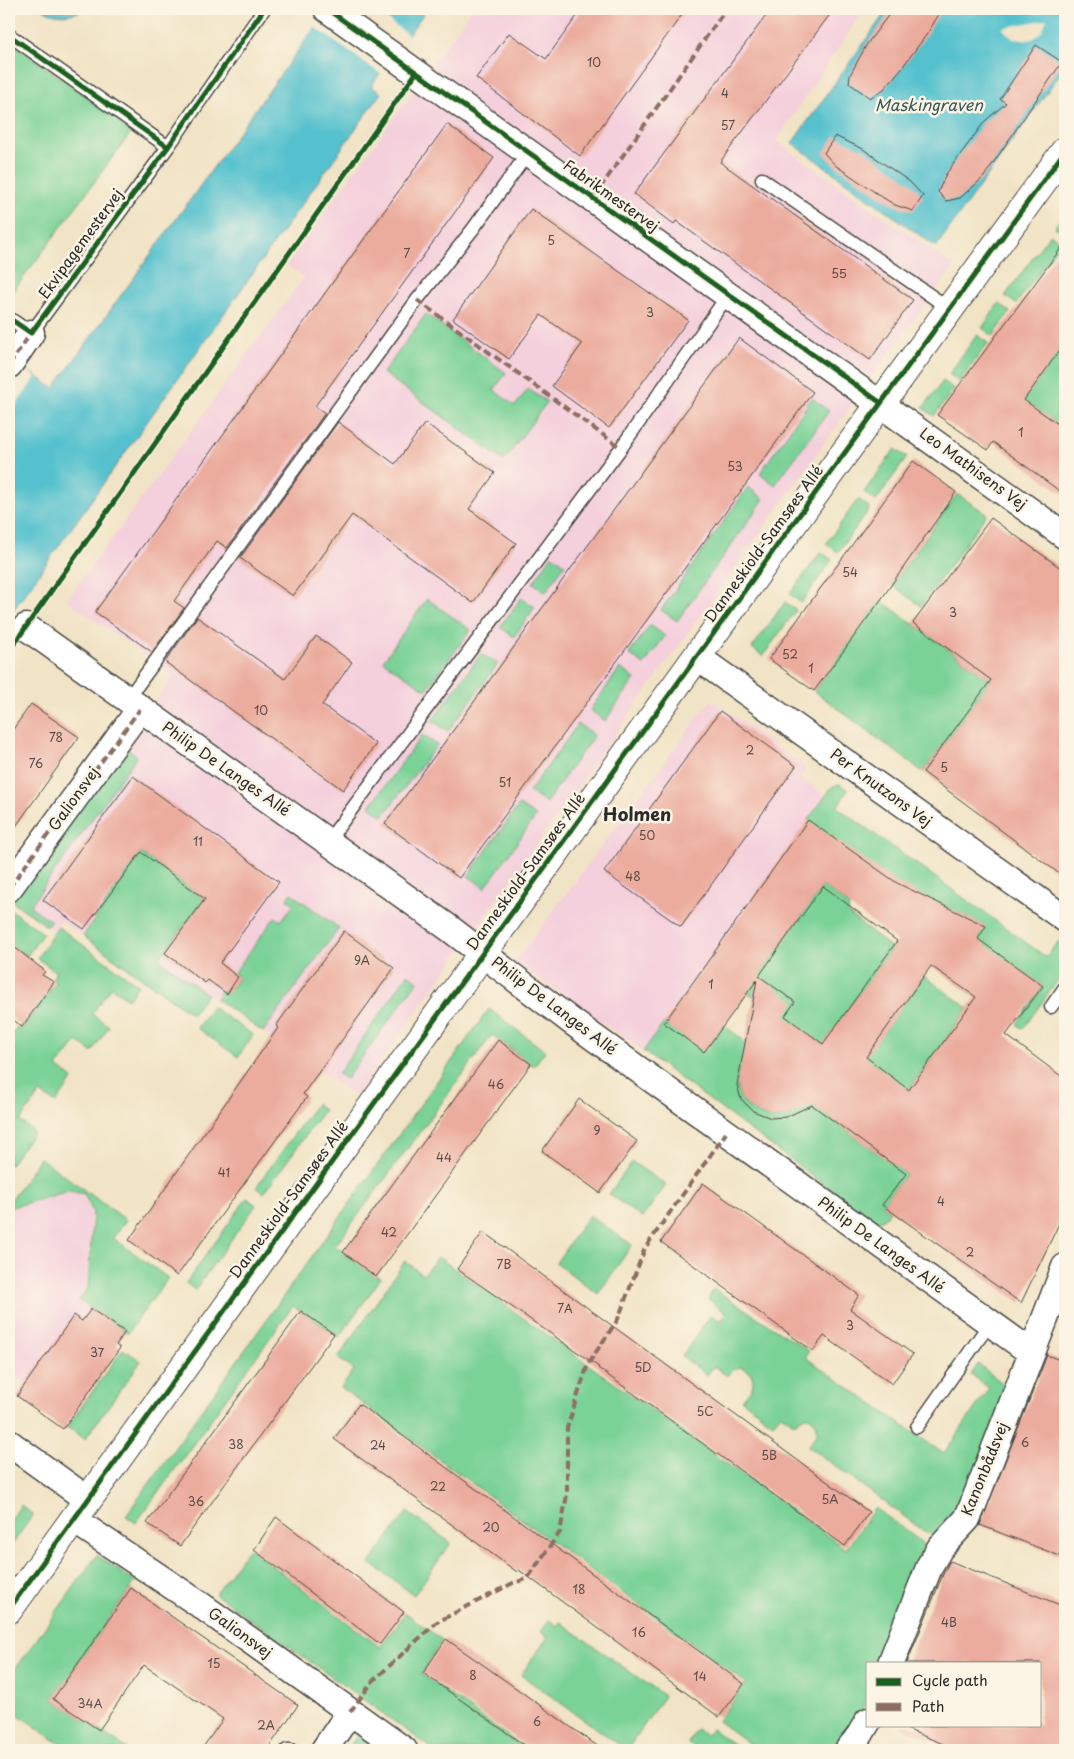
<svg xmlns="http://www.w3.org/2000/svg" width="1074" height="1759" viewBox="0 0 1074 1759" font-family="'Playpen Sans',sans-serif">
  <rect width="100%" height="100%" fill="#fcf5e5"/>
  <filter id="ink" filterUnits="userSpaceOnUse"><feTurbulence type="fractalNoise" baseFrequency=".02" numOctaves="2"/><feDisplacementMap in="SourceGraphic" scale="10" xChannelSelector="R" yChannelSelector="G"/><feConvolveMatrix kernelMatrix="1 2 1 2 8 2 1 2 1" color-interpolation-filters="sRGB"/></filter>
  <filter id="wash" filterUnits="userSpaceOnUse"><feTurbulence type="fractalNoise" baseFrequency=".0096" numOctaves="4" result="noise"/><feDisplacementMap in="SourceGraphic" scale="20" xChannelSelector="R" yChannelSelector="G"/><feGaussianBlur stdDeviation="1.12" result="paint"/><feColorMatrix in="noise" values="0 0 0 0 0 0 0 0 0 0 0 0 0 0 0 0 0 1.4 0 .05"/><feComposite in="paint" operator="in"/></filter>
  <g filter="url(#wash)">
    <rect width="100%" height="100%" fill="#f1e3c5"/>
    <!-- built -->
    <path fill="#f4cfdc" d="M472 9H864L776 141 954 266 863 389 356 1096 208 994 192 1014 61 920 53 931 9 899 174 676 67 600 304 277 287 265 399 111Z
      M711 700 806 768 799 777 825 796 643 1051 515 962Z
      M69 1192 82 1195 92 1212 86 1288 78 1300 125 1332 116 1345 120 1348 63 1429 17 1396 26 1383 9 1370V1210Z"/>
    <!-- green -->
    <path fill="#7ad297" stroke="#527e61" d="M9 41 133 130 9 297Z
      M1065 212V234L1055 227Z
      M1050 234 1061 242 1016 304 1005 296Z
      M999 303 1010 312 993 336 982 328Z
      M426 314 506 373 494 390 515 406 528 389 547 402 504 461 383 373Z
      M977 335 988 343 959 382 949 374Z
      M1065 343V429L1048 417 1042 425 1018 408Z
      M943 381 954 389 934 416 923 408Z
      M812 398 829 411 775 485 760 473Z
      M895 449 907 457 876 501 864 492Z
      M748 487 764 499 677 621 661 610Z
      M957 494 987 514 921 606 892 585Z
      M858 499 870 508 838 552 826 544Z
      M821 552 832 560 801 603 790 594Z
      M552 555 565 564 546 592 533 583Z
      M521 598 535 607 514 637 500 627Z
      M427 599 471 630 426 690 383 661Z
      M880 600 991 680 923 772 814 691Z
      M785 602 796 610 763 656 752 648Z
      M650 625 665 636 644 665 629 654Z
      M481 654 498 664 448 731 432 721Z
      M620 668 635 679 605 721 590 710Z
      M578 724 594 735 546 803 529 792Z
      M422 735 437 745 383 816 370 806Z
      M127 748 137 756 30 906 51 921 47 926 9 899Z
      M839 784 848 790 837 807 1046 957 1058 942 1065 946V970L1023 1029 1017 1024 1043 986 1004 958 976 997 955 982 985 926 939 903 907 948 808 820 832 787Z
      M519 805 536 816 485 888 468 876Z
      M141 853 204 899 159 959 207 994 192 1014 83 936Z
      M823 886 849 906 848 914 892 948 823 1044 747 992Z
      M291 893 339 928 263 1032 216 999 221 991 227 994 239 977 234 973 275 917 281 921 294 904 287 899Z
      M9 909 43 933 27 956 13 946 9 951Z
      M58 927 138 985 128 999 111 987 92 1014 109 1026 92 1052 77 1041 57 1067 73 1079 56 1103 40 1093 20 1121 34 1132 9 1166V1030L13 1033 17 1027 22 1029 56 982 52 979 56 972 37 958Z
      M408 974 418 981 346 1079 338 1074Z
      M924 976 968 1008 901 1100 885 1072 874 1063 857 1068Z
      M212 1007 253 1035 238 1057 197 1028Z
      M489 1009 545 1051 534 1066 492 1035 335 1246 376 1276 381 1278 339 1337 293 1306 136 1523 126 1516Z
      M664 1023 704 1051 724 1025 753 1048C746 1058 735 1072 737 1086 739 1108 767 1124 787 1116 795 1113 803 1107 810 1103L818 1109 906 1174 882 1205 890 1212 883 1219 876 1223 643 1051Z
      M316 1104 324 1110 264 1193 256 1187Z
      M40 1158 126 1220 113 1238 168 1278 128 1333 79 1300 88 1288 93 1212 84 1194 69 1191 9 1208V1203Z
      M632 1162 666 1185 642 1218 609 1194Z
      M247 1198 256 1205 195 1290 186 1283Z
      M589 1215 632 1245 598 1294 556 1263Z
      M438 1257 846 1549 875 1508 920 1541 927 1550 881 1663H868V1695L859 1717 834 1750H758L718 1721 746 1683 341 1388 354 1370 338 1358 405 1261 423 1275Z
      M714 1289 809 1351 805 1357 944 1454 989 1388 971 1375 978 1364 1006 1386 966 1501 936 1537 924 1531 808 1446 817 1433V1425L810 1417H803L794 1423 781 1414 773 1423 742 1400C746 1395 753 1389 753 1382 753 1373 745 1365 737 1368 732 1369 730 1373 727 1376L714 1366 707 1375 682 1356 711 1315 720 1321 727 1314 708 1299Z
      M123 1349 141 1361 85 1439 67 1427Z
      M21 1505 33 1515 9 1549V1523Z
      M407 1512 451 1543 414 1595 370 1563Z
      M249 1548 380 1647 406 1613 442 1640 421 1674 527 1750H434L215 1594Z
      M97 1555 135 1582 53 1699 129 1750H69L9 1708V1678Z
      M549 1620 557 1626 560 1622 664 1696 627 1750 521 1675 548 1637 541 1632Z
      M697 1729 707 1736 712 1729 740 1750H696L697 1749 688 1743Z
      M361 1730 390 1750H347Z"/>
    <!-- water -->
    <path fill="#55c1ce" stroke="#40767c" d="M43 9H87C73 15 56 18 43 9Z
      M328 9H427L371 86 381 93 9 616V358L54 388Z
      M888 9H1065V67L936 247 792 143Z"/>
    <!-- pier -->
    <path fill="#f1e3c5" d="M325 9H373L410 36 382 75 313 26Z
      M1047 19 1042 31 1033 39 1026 40 1013 39 1002 28Z
      M9 358 36 377 9 415Z"/>
    <g id="blocks">
      <!-- building -->
      <path fill="#ebab9d" fill-rule="evenodd" d="M582 9H686L580 156 476 78 509 33 546 59Z
        M771 9H834L720 162 913 300 870 360 676 221 674 224 634 194Z
        M893 9H942L927 34 901 69 884 89 870 98 849 83 850 75 867 44Z
        M1036 45 1062 62 983 178 960 198 946 201 938 192 946 174 985 121 1006 103 1000 99Z
        M447 124 494 158 315 406 325 413 227 548 217 541 174 601 184 608 152 652 95 612Z
        M835 136 863 149 910 182 923 196 913 211 895 205 882 197 835 165 824 153Z
        M531 209 688 320 609 428 552 386 582 344 541 315 509 359 453 319Z
        M1065 243V343L1024 400 1065 429V495L993 442 988 450 937 415Z
        M739 338 813 392 459 878 385 824Z
        M338 422 395 464 425 423 495 473 469 509 516 543 473 603 352 515 293 596 240 558Z
        M913 461 956 492 880 601 814 691 769 659Z
        M991 518 1065 571V878L923 772 991 680 913 623Z
        M197 617 285 679 316 636 352 662 322 705 376 744 343 790 165 662Z
        M31 704 79 737 9 836V735Z
        M720 711 796 766 681 927 604 872Z
        M133 776 279 882 220 963 238 977 227 994 208 980 205 983 165 953 205 899 141 852 84 929 43 900Z
        M808 820 897 883 986 926 978 939 1043 986 1006 1035 1065 1079V1211L1021 1303 882 1205 906 1174 812 1105 786 1117 771 1118 753 1111 741 1099 737 1085 757 980 704 1052 664 1023ZM823 886 897 941 823 1044 785 1016 795 1002 759 976ZM931 966 976 997 909 1090 866 1057Z
        M344 931 394 968 303 1094 307 1097 177 1276 129 1240 278 1028 276 1026Z
        M9 943 45 971 42 975 54 982 22 1027 9 1016Z
        M498 1040 531 1064 376 1277 343 1252Z
        M579 1099 637 1141 600 1193 542 1151Z
        M703 1183 859 1295 850 1309 913 1354 892 1384 824 1336 813 1351 661 1242Z
        M483 1232 869 1512 845 1546 598 1368 599 1367 457 1269Z
        M91 1309 125 1332 116 1345 120 1348 63 1429 17 1396 74 1315 82 1321Z
        M301 1311 334 1334 180 1546 147 1523Z
        M1047 1355 1065 1362V1558L980 1525Z
        M359 1404 744 1684 719 1717 519 1570 517 1572 334 1439Z
        M276 1517 404 1612 380 1644 254 1550Z
        M950 1561 1065 1607V1750H958L899 1726 1040 1725V1663H907L944 1572Z
        M131 1588 298 1705 267 1750H201L223 1719 144 1665 99 1730 53 1699Z
        M446 1639 489 1669 603 1750H531L423 1673Z"/>
    </g>
  </g>
  <g filter="url(#ink)">
    <use href="#blocks" fill-opacity="0" stroke="#494742" stroke-width="1"/>
    <g fill="none" stroke-linecap="round" stroke-linejoin="round">
      <defs>
        <path id="lane" d="M9 35 168 147
          M762 179 950 309
          M9 318 31 333 168 147 264 9
          M127 700 417 300 473 229 528 153
          M328 841 621 448 728 295
          M1051 1007 1065 987
          M917 1427 990 1323
          M287 1750H291"/>
        <path id="street" d="M327 9 1065 536
          M9 365 31 333
          M26 627 449 928 571 1021 1032 1353
          M697 657 1065 919
          M9 888 140 709
          M9 1443 88 1500
          M74 1520 199 1604 404 1750
          M891 1663 930 1565 940 1548 967 1519 973 1505 1065 1267
          M324 1750 350 1712
          M848 1750 858 1738 868 1721"/>
        <path id="secondary" d="M9 1609 776 547 1065 151"/>
      </defs>
      <!-- lane casing -->
      <use href="#lane" stroke="#494742" stroke-width="15"/>
      <!-- street casing -->
      <use href="#street" stroke="#494742" stroke-width="29"/>
      <!-- secondary casing -->
      <use href="#secondary" stroke="#494742" stroke-width="30"/>
      <!-- lane -->
      <use href="#lane" stroke="#fff" stroke-width="12"/>
      <!-- street -->
      <use href="#street" stroke="#fff" stroke-width="26"/>
      <!-- secondary -->
      <use href="#secondary" stroke="#fff" stroke-width="28"/>
      <!-- quiet -->
      <path stroke="#8d6e63" stroke-width="4" stroke-dasharray="8 4" stroke-linecap="butt" d="M593 198 726 9
        M417 300 621 448
        M9 365 31 333
        M9 888 140 709
        M350 1712 373 1681 437 1622 513 1583 527 1579 560 1532 567 1495V1428L588 1364 618 1319 645 1248 726 1133"/>
      <defs>
        <path id="cycleway" d="M327 9 881 403
          M9 35 168 147
          M9 318 31 333 168 147 264 9
          M9 651 416 73
          M9 1609 776 547 1065 151"/>
      </defs>
      <!-- cycleway casing -->
      <use href="#cycleway" stroke="#fcf5e5" stroke-width="8"/>
      <!-- cycleway -->
      <use href="#cycleway" stroke="#1b5e20" stroke-width="5"/>
    </g>
  </g>
  <g text-anchor="middle" stroke-width="5" stroke-linejoin="round" paint-order="stroke">
    <!-- number labels -->
    <g font-size="12" fill="#5b4b48">
      <text x="594" y="67">10</text>
      <text x="725" y="98">4</text>
      <text x="728" y="130">57</text>
      <text x="551" y="245">5</text>
      <text x="407" y="258">7</text>
      <text x="839" y="278">55</text>
      <text x="650" y="317">3</text>
      <text x="1021" y="437">1</text>
      <text x="735" y="471">53</text>
      <text x="850" y="577">54</text>
      <text x="953" y="617">3</text>
      <text x="790" y="659">52</text>
      <text x="811" y="673">1</text>
      <text x="261" y="715">10</text>
      <text x="56" y="742">78</text>
      <text x="750" y="755">2</text>
      <text x="36" y="768">76</text>
      <text x="944" y="772">5</text>
      <text x="505" y="787">51</text>
      <text x="647" y="840">50</text>
      <text x="198" y="846">11</text>
      <text x="633" y="881">48</text>
      <text x="362" y="965">9A</text>
      <text x="711" y="989">1</text>
      <text x="496" y="1089">46</text>
      <text x="597" y="1135">9</text>
      <text x="444" y="1162">44</text>
      <text x="224" y="1177">41</text>
      <text x="941" y="1206">4</text>
      <text x="389" y="1237">42</text>
      <text x="970" y="1257">2</text>
      <text x="504" y="1269">7B</text>
      <text x="565" y="1313">7A</text>
      <text x="850" y="1330">3</text>
      <text x="97" y="1357">37</text>
      <text x="643" y="1372">5D</text>
      <text x="705" y="1416">5C</text>
      <text x="1025" y="1447">6</text>
      <text x="236" y="1449">38</text>
      <text x="378" y="1450">24</text>
      <text x="769" y="1460">5B</text>
      <text x="438" y="1491">22</text>
      <text x="830" y="1504">5A</text>
      <text x="196" y="1506">36</text>
      <text x="491" y="1532">20</text>
      <text x="579" y="1594">18</text>
      <text x="949" y="1627">4B</text>
      <text x="639" y="1637">16</text>
      <text x="214" y="1668">15</text>
      <text x="473" y="1680">8</text>
      <text x="700" y="1681">14</text>
      <text x="90" y="1708">34A</text>
      <text x="537" y="1726">6</text>
      <text x="266" y="1730">2A</text>
    </g>
    <!-- street labels -->
    <g font-size="15" fill="#2b2b2b" stroke="#fcf5e5">
      <text transform="translate(611 196) rotate(35)" y="5">Fabrikmestervej</text>
      <text transform="translate(81 244) rotate(-54)" y="5">Ekvipagemestervej</text>
      <text transform="translate(973 469) rotate(36)" y="5">Leo Mathisens Vej</text>
      <text transform="translate(764 544) rotate(-54)" y="5">Danneskiold-Samsøes Allé</text>
      <text transform="translate(226 769) rotate(35)" y="5">Philip De Langes Allé</text>
      <text transform="translate(881 788) rotate(36)" y="5">Per Knutzons Vej</text>
      <text transform="translate(74 799) rotate(-54)" y="5">Galionsvej</text>
      <text transform="translate(526 872) rotate(-54)" y="5">Danneskiold-Samsøes Allé</text>
      <text transform="translate(554 1006) rotate(37)" y="5">Philip De Langes Allé</text>
      <text transform="translate(289 1200) rotate(-54)" y="5">Danneskiold-Samsøes Allé</text>
      <text transform="translate(881 1245) rotate(36)" y="5">Philip De Langes Allé</text>
      <text transform="translate(985 1469) rotate(-68)" y="5">Kanonbådsvej</text>
      <text transform="translate(240 1633) rotate(36)" y="5">Galionsvej</text>
    </g>
    <!-- water labels -->
    <g font-size="16" font-style="italic" fill="#38585c" stroke="#fcf5e5">
      <text x="929" y="111">Maskingraven</text>
    </g>
    <!-- quarter labels -->
    <g font-size="18" font-weight="bold" fill="#2b2b2b" stroke="#fcf5e5">
      <text x="637" y="821">Holmen</text>
    </g>
  </g>
  <!-- margin -->
  <rect width="1074" height="1759" fill="none" stroke="#fcf5e5" stroke-width="30"/>
  <!-- legend -->
  <rect x="866" y="1662" width="175" height="65" fill="#fcf5e5" stroke="#a8a49b"/>
  <rect x="876" y="1678" width="25" height="8" fill="#1b5e20" stroke="#a8a49b"/>
  <text x="912" y="1686" font-size="15" fill="#2b2b2b">Cycle path</text>
  <rect x="876" y="1703" width="25" height="8" fill="#8d6e63" stroke="#a8a49b"/>
  <text x="912" y="1712" font-size="15" fill="#2b2b2b">Path</text>
</svg>
